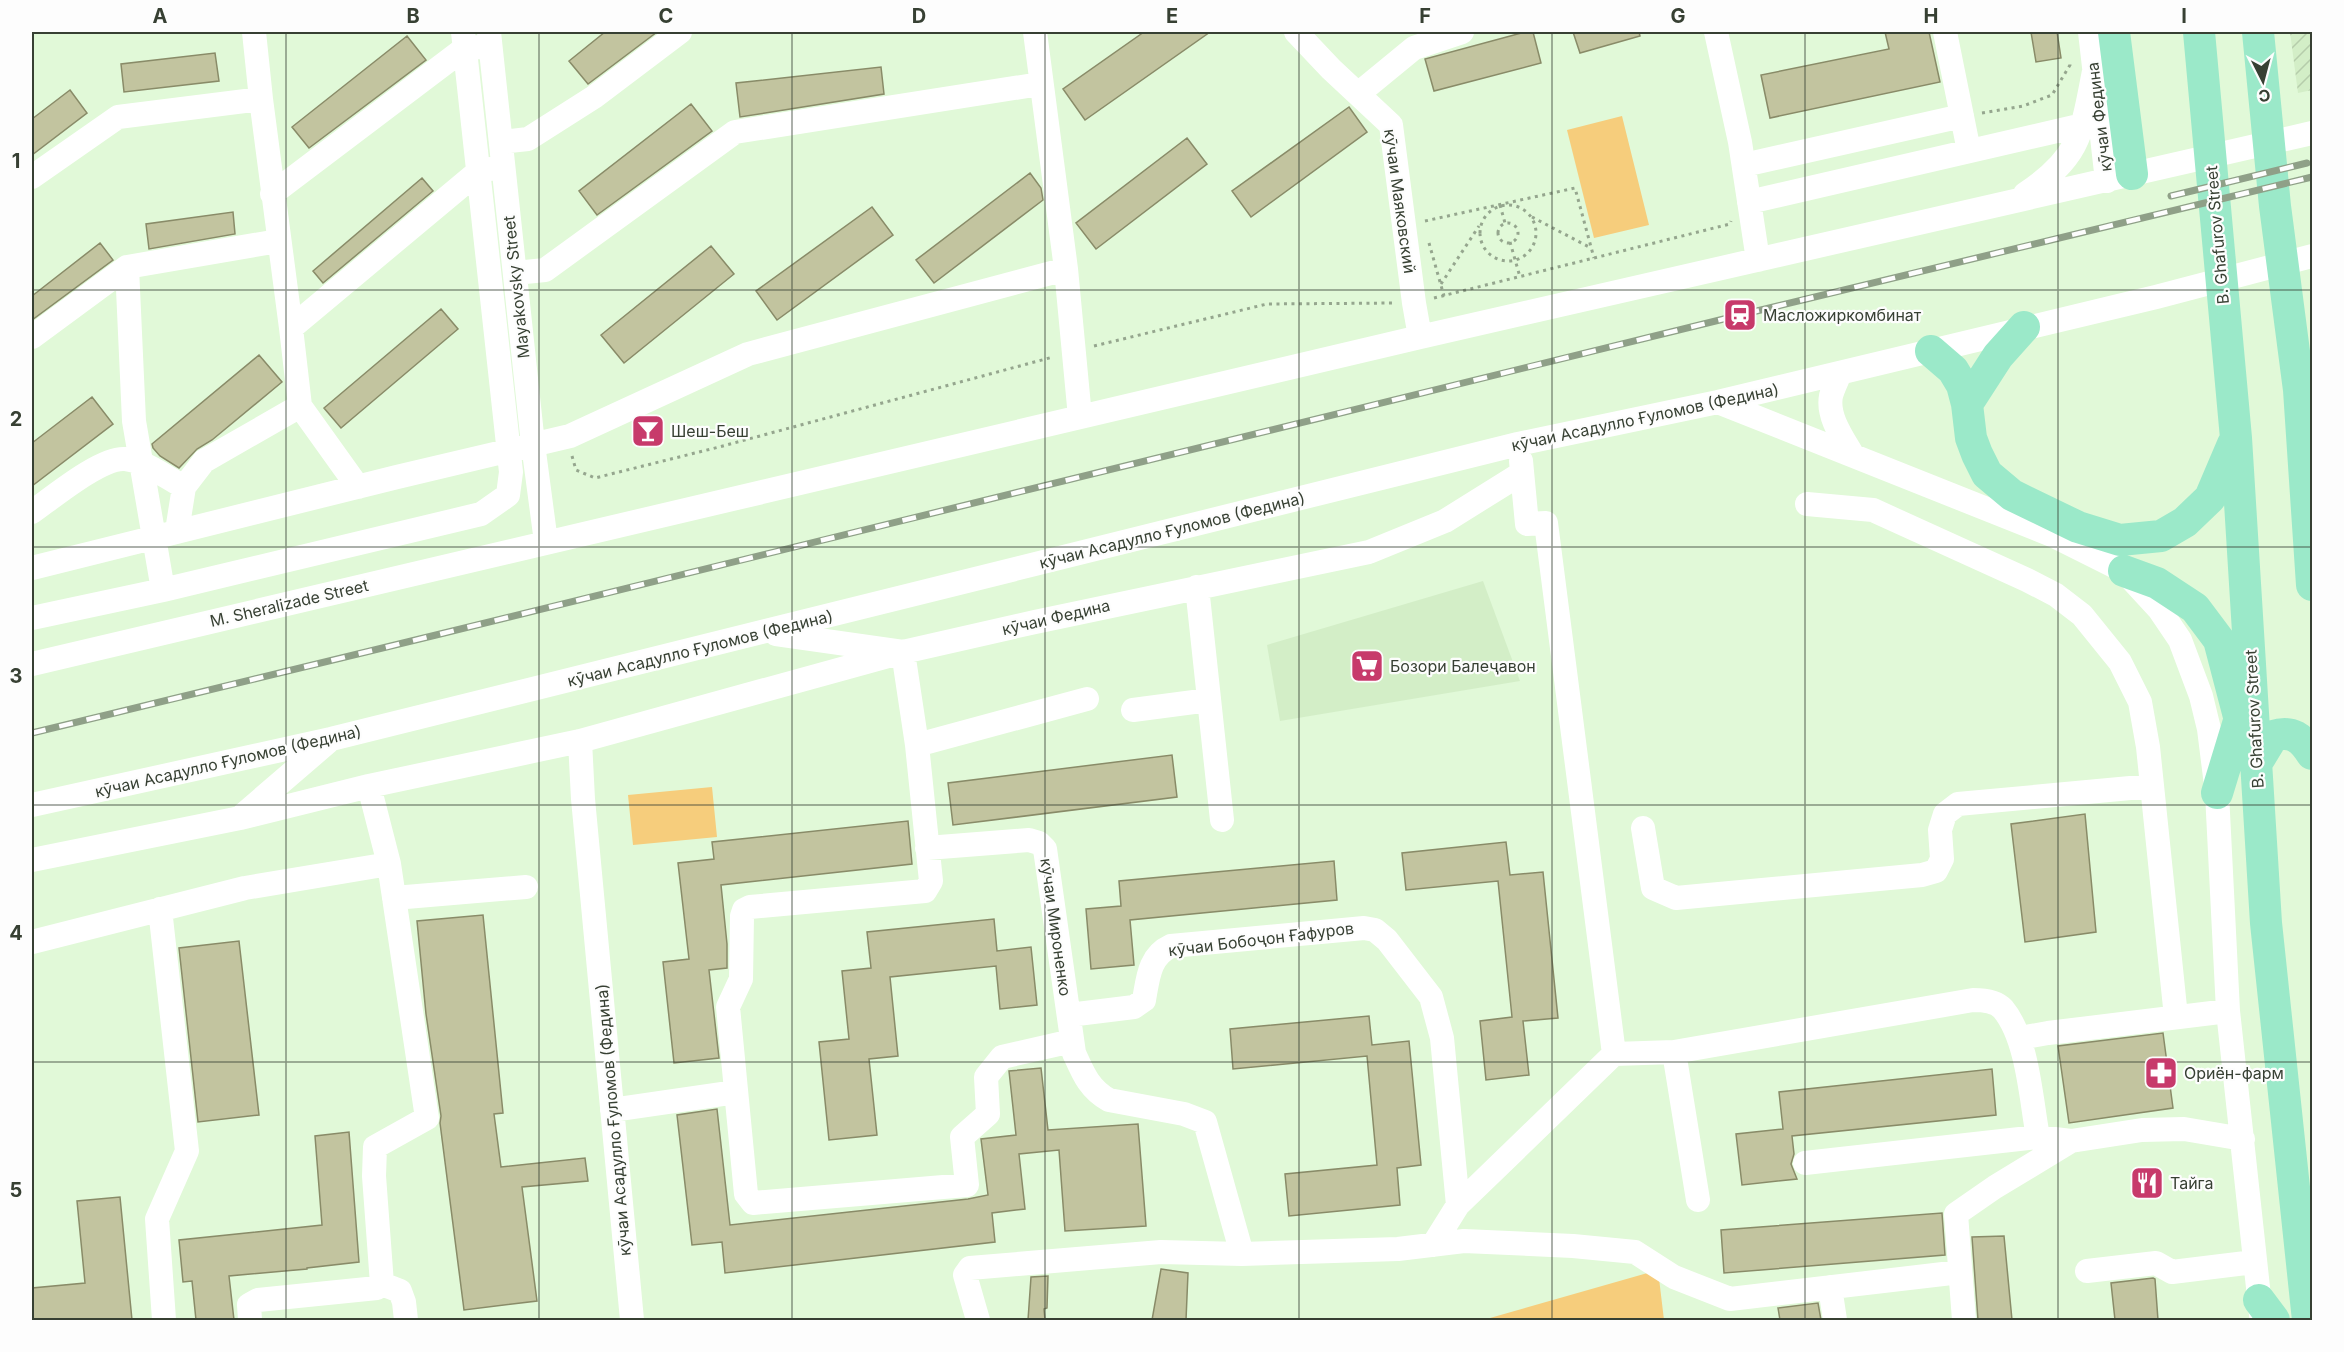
<svg xmlns="http://www.w3.org/2000/svg" width="2344" height="1352" viewBox="0 0 2344 1352" font-family="Inter,sans-serif">
  <defs>
    <pattern id="industrial-furrows" width="10" height="10" patternUnits="userSpaceOnUse" patternTransform="scale(1.5)"><rect width="10" height="10" fill="#d3eec7"/><path d="M-1 1l2-2M0 10L10 0M9 11l2-2" fill="none" stroke="#b6cdab"/></pattern>
  </defs>
  <rect width="100%" height="100%" fill="#e1f9d8"/>
  <!-- built -->
  <path fill="#d3eec7" d="M1483 581 1520 681 1280 721 1267 645Z"/>
  <!-- industrial -->
  <path fill="url(#industrial-furrows)" d="M2290 32H2312V90L2298 93Z"/>
  <!-- pitch -->
  <path fill="#f6cd7c" d="M1622 116 1649 225 1594 238 1567 130Z
    M712 787 717 837 633 845 628 795Z
    M1658 1270 1664 1320H1483Z"/>
  <!-- building -->
  <path fill="#c2c49f" stroke="#898b68" stroke-width="1.5" d="M605 32H657L588 84 569 61Z
    M1144 32H1210L1085 120 1063 89Z
    M1525 32H1533L1541 63 1434 91 1425 59Z
    M1573 32H1639L1640 36 1580 53Z
    M1885 32H1929L1940 82 1770 118 1761 75 1889 49Z
    M2031 32H2057L2061 58 2036 62Z
    M407 36 426 60 309 148 292 127Z
    M215 53 219 81 124 92 121 64Z
    M881 67 884 94 740 117 736 83Z
    M70 90 87 113 32 155V119Z
    M691 104 712 131 597 215 579 191Z
    M1349 107 1367 132 1251 217 1232 191Z
    M1187 138 1207 164 1096 249 1076 223Z
    M1030 173 1041 188 1043 200 934 283 916 260Z
    M422 178 433 191 323 283 313 271Z
    M872 207 893 235 777 320 756 291Z
    M233 212 235 234 149 249 146 224Z
    M100 243 113 260 32 320V296Z
    M711 246 734 274 624 363 601 335Z
    M441 309 458 329 341 428 324 408Z
    M259 355 282 382 212 440 197 449 179 468 160 456 153 448 152 444Z
    M92 397 113 424 32 486V443Z
    M1172 755 1177 797 953 825 948 783Z
    M2085 814 2096 932 2025 942 2011 824Z
    M908 821 912 864 721 885 727 944V968L709 970 719 1058 674 1063 663 962 689 959 678 863 714 859 712 842Z
    M1506 842 1510 875 1543 872 1558 1018 1523 1021 1529 1075 1486 1080 1480 1021 1512 1017 1498 881 1406 890 1402 853Z
    M1334 861 1337 900 1130 920 1134 965 1091 969 1086 909 1121 906 1119 881Z
    M483 915 503 1113 494 1114 501 1167 585 1158 588 1181 522 1187 537 1301 464 1310 440 1123 441 1116 426 1014 417 921Z
    M994 919 997 951 1031 947 1037 1005 1000 1009 996 966 890 977 898 1056 869 1059 877 1135 829 1140 819 1042 849 1039 842 971 871 968 867 932Z
    M239 941 259 1115 198 1122 179 948Z
    M1369 1016 1372 1045 1409 1041 1421 1165 1397 1168 1400 1205 1289 1216 1285 1174 1377 1165 1367 1056 1233 1069 1230 1029Z
    M2163 1033 2173 1108 2069 1123 2058 1046Z
    M1041 1068 1048 1130 1138 1124 1146 1226 1065 1231 1059 1150 1019 1154 1025 1209 992 1213 995 1242 725 1273 722 1242 692 1245 677 1115 717 1109 730 1225 968 1199 988 1195 981 1139 1016 1135 1009 1071Z
    M1992 1069 1996 1115 1792 1136 1794 1154 1791 1164 1797 1179 1742 1185 1736 1134 1783 1129 1779 1092Z
    M349 1132 359 1262 307 1268V1269L229 1276 234 1320H196L192 1281 183 1282 179 1240 322 1225 315 1136Z
    M120 1197 132 1320H32V1288L85 1283 77 1201Z
    M1942 1213 1945 1255 1724 1273 1721 1230Z
    M2004 1236 2012 1320H1978L1972 1237Z
    M1161 1269 1188 1273 1186 1320H1152Z
    M1048 1276 1047 1308 1044 1309 1045 1320H1028L1031 1277Z
    M2153 1278 2155 1279 2158 1320H2115L2111 1283Z
    M1818 1303 1821 1320H1780L1778 1308Z"/>
  <g fill="none" stroke-linecap="round" stroke-linejoin="round">
    <!-- path -->
    <path stroke="#95a68e" stroke-width="3" stroke-dasharray="3 4.5" stroke-linecap="butt" d="M1982 113 2023 106 2052 95 2070 65V60
      M1480 233a28 28 0 1 1 56 0a28 28 0 1 1-56 0Z
      M1500 205 1505 223
      M1532 217 1591 248
      M1425 221 1575 188 1594 258
      M1498 233a10 10 0 1 1 20 0a10 10 0 1 1-20 0Z
      M1510 242 1520 277
      M1429 243 1444 296
      M1441 284 1479 226
      M1434 298 1730 224 1731 221
      M1094 346 1267 304 1395 303
      M572 456 576 470 595 478 719 447 1053 357"/>
    <!-- minor -->
    <path stroke="#fff" stroke-width="24" d="M489 32 533 444 546 542
      M1035 32 1066 269 1080 417
      M1296 32 1331 69 1391 125 1414 303 1420 337
      M1716 32 1740 142 1758 260
      M1945 32 1969 151
      M2090 32 2107 181
      M1358 94 1414 48 1462 32
      M261 99 291 328 300 406 358 487
      M501 142 528 139 594 97 680 32
      M1744 165 1962 116
      M32 177 118 117 261 99 254 32
      M272 194 465 48 479 47
      M2025 194C2081 157 2082 132 2094 71
      M1749 202 2083 125
      M127 267 134 421 163 590
      M515 273 545 270 735 132 1040 84
      M291 328 479 171 490 169
      M32 337 127 267 278 241
      M1840 373C1837 381 1833 388 1831 396 1827 416 1842 437 1852 454
      M1718 402 2052 535 2124 571 2159 609 2180 640 2201 696 2209 729 2217 793 2228 1011 2261 1315
      M1521 461 1527 524 1546 523 1614 1054 1674 1052 1973 1000C1983 1000 1996 1001 2003 1009 2028 1039 2031 1100 2038 1137L2071 1141
      M1807 504 1873 510 2027 580 2056 595 2082 615 2120 662 2140 702 2148 747 2176 1017
      M32 512C52 498 101 457 125 459 145 461 167 478 184 487
      M177 531 184 487 204 461 300 406
      M32 568 397 477 570 436 748 354 1066 269
      M1197 587 1222 820
      M32 618 163 590 481 514 508 495 511 472 463 32
      M776 634 903 652 917 745 931 881 925 891 750 907 744 910 742 916 741 979 728 1007 746 1194 753 1203 967 1185 962 1137 988 1114 986 1077 1002 1057 1072 1041
      M32 664 1420 337 2312 133
      M1133 710 1209 700
      M580 741 583 799 632 1320
      M917 745 1087 699
      M32 805 331 739 1518 444 1718 402 2156 297 2312 256
      M244 814 329 741
      M1643 828 1653 888 1676 898 1922 875 1936 871 1942 859 1940 830 1945 814 1958 804 2152 786
      M927 848 1029 840 1039 843 1045 849 1074 1053C1083 1073 1089 1089 1109 1100L1184 1114 1205 1122 1242 1254
      M32 860 240 818 369 786 580 741 903 652 1035 622 1369 552 1445 521 1522 473
      M394 898 526 887
      M160 909 187 1151 157 1219 164 1320
      M32 942 245 888 389 864 369 786
      M1069 1015 1134 1007 1144 1000C1148 978 1149 956 1171 946L1364 928 1375 930 1387 940 1431 997 1442 1038 1458 1205
      M2020 1038 2048 1033 2228 1011
      M1674 1052 1698 1200
      M612 1110 736 1092
      M1805 1163 2038 1137
      M1433 1245 1458 1205 1614 1054
      M2087 1271 2156 1263 2172 1272 2254 1262
      M382 1284 400 1291 404 1302 406 1320
      M1830 1287 1835 1320
      M250 1320 249 1305 258 1300 377 1288 382 1284 374 1176 375 1147 427 1118 389 864
      M978 1320 965 1275 970 1268 1161 1252 1242 1254 1398 1249 1464 1241 1573 1246 1635 1252 1674 1277 1730 1299 1960 1272
      M1964 1320 1956 1214 1995 1187 2071 1141 2142 1130 2184 1129 2243 1139"/>
    <!-- major -->
    <path stroke="#9be9c9" stroke-width="32" d="M2114 32 2132 174
      M2199 32 2236 438 2266 923 2308 1320
      M2258 32 2275 206 2299 390 2312 585
      M1931 351 1953 370 1962 385 1967 404 1971 438 1977 454 1987 474 2012 495 2078 527 2120 540 2161 536 2185 522 2210 498 2233 444
      M1967 404 1998 356 2024 327
      M2124 571 2157 583 2195 608 2219 640 2242 728
      M2256 764 2273 736C2292 730 2302 738 2312 754
      M2217 793 2243 708
      M2259 1300 2274 1320"/>
    <defs>
      <path id="rail" d="M2171 196 2307 163
        M32 733 436 635 1740 315 2312 177"/>
    </defs>
    <!-- rail casing -->
    <use href="#rail" stroke="#8fa088" stroke-width="7"/>
    <!-- rail -->
    <use href="#rail" stroke="#fdfdfd" stroke-width="4.5" stroke-dasharray="14" stroke-linecap="butt"/>
  </g>
  <!-- grid -->
  <path fill="none" stroke="#374033" stroke-width="1.5" stroke-opacity="0.55" d="M286 32V1320M539 32V1320M792 32V1320M1045 32V1320M1299 32V1320M1552 32V1320M1805 32V1320M2058 32V1320M32 290H2312M32 547H2312M32 805H2312M32 1062H2312"/>
  <!-- icons -->
  <defs>
    <symbol id="station-square" viewBox="-11 -11 22 22"><rect x="-9" y="-9" width="18" height="18" rx="4" fill="#c73a6b" stroke="#fdfdfd"/><path d="M-3-6H3Q5-6 5-4V2Q5 4 3 4L4.5 6H3L1.5 4h-3L-3 6H-4.5L-3 4Q-5 4-5 2V-4Q-5-6-3-6ZM-3.5-4v3h7v-3ZM-3.5 1v1.5H-2V1ZM2 1v1.5H3.5V1Z" fill="#fff"/></symbol>
    <symbol id="bar-square" viewBox="-11 -11 22 22"><rect x="-9" y="-9" width="18" height="18" rx="4" fill="#c73a6b" stroke="#fdfdfd"/><path d="M-6-5H6L.8 .8V4.5H3.5V6h-7V4.5H-.8V.8Z" fill="#fff"/></symbol>
    <symbol id="supermarket-square" viewBox="-11 -11 22 22"><rect x="-9" y="-9" width="18" height="18" rx="4" fill="#c73a6b" stroke="#fdfdfd"/><path d="M-6-5.5h2.5l.6 2H6L4.5 2H-2.5L-4.4-4H-6ZM-1.5 3.2a1.3 1.3 0 1 0 .1 0ZM3 3.2a1.3 1.3 0 1 0 .1 0Z" fill="#fff"/></symbol>
    <symbol id="pharmacy-square" viewBox="-11 -11 22 22"><rect x="-9" y="-9" width="18" height="18" rx="4" fill="#c73a6b" stroke="#fdfdfd"/><path d="M-2-6h4v4h4v4h-4v4h-4v-4h-4v-4h4Z" fill="#fff"/></symbol>
    <symbol id="restaurant-square" viewBox="-11 -11 22 22"><rect x="-9" y="-9" width="18" height="18" rx="4" fill="#c73a6b" stroke="#fdfdfd"/><path d="M-5-6h1v4h1v-4h1v4h1v-4h1v5L-1.5 .5V6h-2V.5L-5-1ZM5-6V6H3V1.5H1.5Q1.5-4 5-6Z" fill="#fff"/></symbol>
  </defs>
  <g fill-rule="evenodd">
    <use href="#station-square" x="1721" y="296" width="38" height="38"/>
    <use href="#bar-square" x="629" y="412" width="38" height="38"/>
    <use href="#supermarket-square" x="1348" y="647" width="38" height="38"/>
    <use href="#pharmacy-square" x="2142" y="1054" width="38" height="38"/>
    <use href="#restaurant-square" x="2128" y="1164" width="38" height="38"/>
  </g>
  <g text-anchor="middle" stroke-width="4.5" stroke-linejoin="round" paint-order="stroke">
    <!-- street labels -->
    <g font-size="16" fill="#374033" stroke="#fdfdfd">
      <text transform="translate(2099 117) rotate(-97)" y="6">кӯчаи Федина</text>
      <text transform="translate(1400 201) rotate(82)" y="6">кӯчаи Маяковский</text>
      <text transform="translate(2217 235) rotate(-95)" y="6">B. Ghafurov Street</text>
      <text transform="translate(516 287) rotate(-96)" y="6">Mayakovsky Street</text>
      <text transform="translate(1645 417) rotate(-12)" y="6">кӯчаи Асадулло Ғуломов (Федина)</text>
      <text transform="translate(1172 530) rotate(-14)" y="6">кӯчаи Асадулло Ғуломов (Федина)</text>
      <text transform="translate(289 603) rotate(-13)" y="6">M. Sheralizade Street</text>
      <text transform="translate(1056 617) rotate(-13)" y="6">кӯчаи Федина</text>
      <text transform="translate(700 648) rotate(-14)" y="6">кӯчаи Асадулло Ғуломов (Федина)</text>
      <text transform="translate(2254 719) rotate(-93)" y="6">B. Ghafurov Street</text>
      <text transform="translate(228 761) rotate(-13)" y="6">кӯчаи Асадулло Ғуломов (Федина)</text>
      <text transform="translate(1056 927) rotate(82)" y="6">кӯчаи Мироненко</text>
      <text transform="translate(1261 939) rotate(-7)" y="6">кӯчаи Бобоҷон Ғафуров</text>
      <text transform="translate(613 1120) rotate(-95)" y="6">кӯчаи Асадулло Ғуломов (Федина)</text>
    </g>
    <!-- poi labels -->
    <g font-size="16" fill="#374033" stroke="#fdfdfd" text-anchor="start">
      <text x="1763" y="321">Масложиркомбинат</text>
      <text x="671" y="437">Шеш-Беш</text>
      <text x="1390" y="672">Бозори Балеҷавон</text>
      <text x="2184" y="1079">Ориён-фарм</text>
      <text x="2170" y="1189">Тайга</text>
    </g>
  </g>
  <!-- border -->
  <rect width="2344" height="1352" fill="none" stroke="#fdfdfd" stroke-width="66"/>
  <!-- north arrow -->
  <g transform="translate(2263 81) rotate(174)" stroke="#fdfdfd" stroke-width="4.5" paint-order="stroke">
  <path d="M0-4.5L10 22L0 15L-10 22Z" fill="#374033"/>
  <text y="-9" font-size="16" font-weight="bold" text-anchor="middle" fill="#374033">С</text>
  </g>
  <rect x="33" y="33" width="2278" height="1286" fill="none" stroke="#374033" stroke-width="2"/>
  <g font-size="20" text-anchor="middle" font-weight="bold" fill="#374033">
    <text x="160" y="23">A</text>
    <text x="413" y="23">B</text>
    <text x="666" y="23">C</text>
    <text x="919" y="23">D</text>
    <text x="1172" y="23">E</text>
    <text x="1425" y="23">F</text>
    <text x="1678" y="23">G</text>
    <text x="1931" y="23">H</text>
    <text x="2184" y="23">I</text>
    <text x="16" y="168">1</text>
    <text x="16" y="426">2</text>
    <text x="16" y="683">3</text>
    <text x="16" y="940">4</text>
    <text x="16" y="1197">5</text>
  </g>
</svg>
